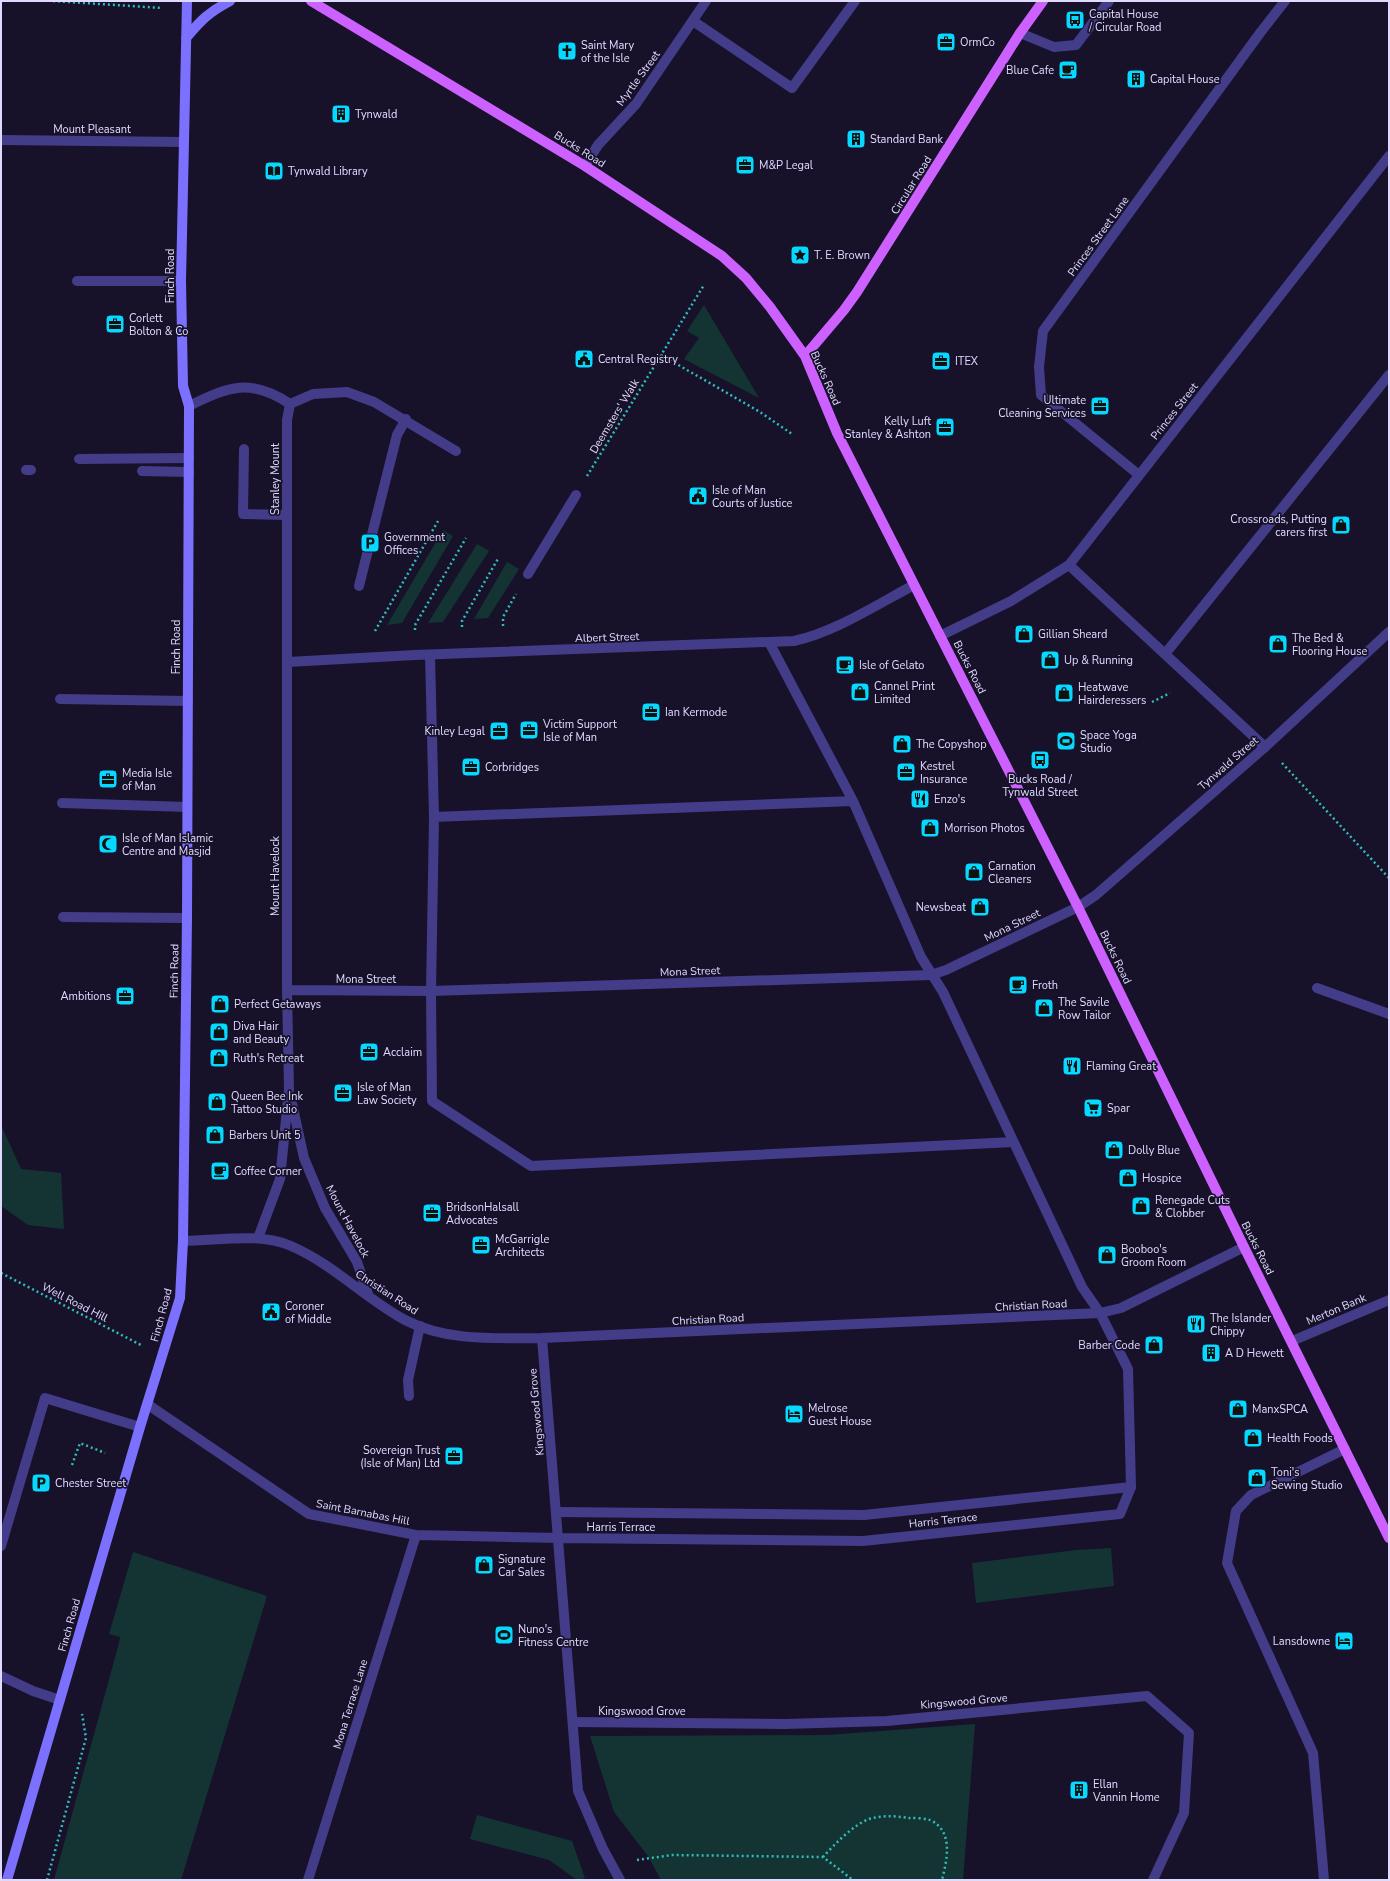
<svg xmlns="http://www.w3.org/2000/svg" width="1390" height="1881" viewBox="0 0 1390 1881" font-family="'Nunito Sans',sans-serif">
  <rect width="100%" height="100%" fill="#17112a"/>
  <!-- green -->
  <path fill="#143434" d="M704 305 759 398 684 359 699 338 687 331Z
    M443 530 453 536 402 623 387 625Z
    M477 544 489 551 443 622 428 623Z
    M507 562 519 569 488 618 474 619Z
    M1 1125 21 1169 61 1173 64 1229 28 1225 1 1206Z
    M1111 1548 1114 1586 976 1603 972 1563 1076 1550Z
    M133 1552 267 1596 181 1880H54L119 1643 120 1637 109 1634Z
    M975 1724 963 1880H661L648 1856 614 1812 590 1736 827 1735Z
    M477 1815 572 1841 585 1878 577 1880 549 1860 470 1839Z"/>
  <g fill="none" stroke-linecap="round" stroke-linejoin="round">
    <!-- path -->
    <path stroke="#30bdbc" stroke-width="2.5" stroke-dasharray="2 3" stroke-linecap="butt" d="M53 1 162 8
      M661 355 760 412 792 434
      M587 476 704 285
      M503 626V617L516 594
      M462 627V621L499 557
      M415 630V625L466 538
      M375 631 438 521
      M1152 702 1170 693
      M1282 763 1389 878
      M1 1273 141 1345
      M72 1465 80 1443 105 1453
      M823 1857C834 1845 853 1825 869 1819 882 1815 896 1816 909 1818 915 1818 924 1818 930 1820 954 1831 947 1860 942 1880
      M637 1860 672 1855 823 1857 853 1880
      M47 1880 86 1738 82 1714"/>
    <!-- service -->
    <path stroke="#433c89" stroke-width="10" d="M693 21 792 88 855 1
      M1020 33 1054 47 1076 45 1109 1
      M77 281H181
      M290 404 313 394 347 392 374 402 456 451
      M244 449 243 514 287 515
      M79 459 189 458
      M26 470H31
      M142 471 189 472
      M1139 475 1041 395 1039 367 1043 331 1260 33 1285 1
      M1069 565 1265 747
      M359 586 397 435 406 419
      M769 642 853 801 921 957 943 992 1082 1287 1100 1313
      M1165 654 1389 375
      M430 655 434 817 431 991 432 1101 531 1166 1013 1142
      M60 699 188 701
      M62 803 187 807
      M434 817 853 801
      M63 917 187 918
      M409 1396 408 1380 420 1326
      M556 1512 864 1515 1131 1487
      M1 1546 45 1398 140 1427
      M1 1676 33 1691 60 1700
      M573 1722 785 1724 887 1721 1147 1696 1189 1733 1184 1813 1153 1880
      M1324 1880 1313 1753 1227 1563 1236 1511 1251 1495 1345 1449"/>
    <!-- pedestrian -->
    <path stroke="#433c89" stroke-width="10" d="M1 140 183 142
      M528 574 576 495"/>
    <!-- minor -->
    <path stroke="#433c89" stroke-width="10" d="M585 166 598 145 636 104 706 1
      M189 406C229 386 251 378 290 404L287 420V990L289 1089 280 1179 258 1238
      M940 636 1011 601 1069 565 1389 156
      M288 662 415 655 794 641C835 632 876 605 914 585
      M1317 988 1389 1014
      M287 990 431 991 931 975 946 970 1078 907 1096 895 1265 747 1389 632
      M291 1099 304 1158 325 1208 357 1262 368 1294
      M183 1241C218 1241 258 1232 291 1246 333 1264 366 1299 405 1320 447 1342 497 1338 542 1338L1100 1313 1121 1308 1244 1247
      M542 1338 578 1791 603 1849 620 1880
      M1292 1341 1389 1300
      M147 1404 309 1514 416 1535 559 1538 863 1541 1120 1514 1131 1487 1128 1369 1100 1313
      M308 1880 416 1535"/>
    <!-- secondary -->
    <path stroke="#7c71ff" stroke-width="10" d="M186 38C201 20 209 12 230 1
      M7 1880 140 1427 180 1298 183 1241 187 918 189 406 183 386 181 281 187 1"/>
    <!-- primary -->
    <path stroke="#cc61ff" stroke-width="10" d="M311 1 585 166 722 256 746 278 770 307 805 356 837 433 1078 907 1244 1247 1389 1538
      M805 356 844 310 857 292 1020 33 1043 1"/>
  </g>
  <!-- icons -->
  <defs>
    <symbol id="bus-square" viewBox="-11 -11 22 22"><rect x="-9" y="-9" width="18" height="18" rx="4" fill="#06d9ff" stroke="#17112a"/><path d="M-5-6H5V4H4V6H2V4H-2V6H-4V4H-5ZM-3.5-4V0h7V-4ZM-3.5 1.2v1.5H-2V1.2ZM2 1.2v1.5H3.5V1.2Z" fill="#111"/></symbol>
    <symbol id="office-square" viewBox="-11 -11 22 22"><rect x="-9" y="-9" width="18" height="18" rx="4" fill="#06d9ff" stroke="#17112a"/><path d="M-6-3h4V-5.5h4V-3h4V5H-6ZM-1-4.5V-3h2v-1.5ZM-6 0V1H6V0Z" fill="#111"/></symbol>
    <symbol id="church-square" viewBox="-11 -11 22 22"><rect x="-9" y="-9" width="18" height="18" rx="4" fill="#06d9ff" stroke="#17112a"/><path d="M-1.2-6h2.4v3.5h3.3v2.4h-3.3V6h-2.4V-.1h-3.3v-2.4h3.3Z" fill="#111"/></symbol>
    <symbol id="cafe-square" viewBox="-11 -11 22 22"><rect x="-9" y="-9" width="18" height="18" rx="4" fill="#06d9ff" stroke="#17112a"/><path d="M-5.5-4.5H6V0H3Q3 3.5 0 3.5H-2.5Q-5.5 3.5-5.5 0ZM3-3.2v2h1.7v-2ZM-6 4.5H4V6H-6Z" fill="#111"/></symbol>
    <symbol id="building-square" viewBox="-11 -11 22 22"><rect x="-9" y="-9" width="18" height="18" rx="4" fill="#06d9ff" stroke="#17112a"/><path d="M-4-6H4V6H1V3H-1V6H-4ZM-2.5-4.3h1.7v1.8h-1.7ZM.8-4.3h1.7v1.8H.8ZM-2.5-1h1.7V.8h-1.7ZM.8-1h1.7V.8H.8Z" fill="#111"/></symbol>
    <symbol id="library-square" viewBox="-11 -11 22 22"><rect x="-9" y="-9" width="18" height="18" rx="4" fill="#06d9ff" stroke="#17112a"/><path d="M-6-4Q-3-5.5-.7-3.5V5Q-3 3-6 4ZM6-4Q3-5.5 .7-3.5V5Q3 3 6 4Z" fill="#111"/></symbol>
    <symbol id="sight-square" viewBox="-11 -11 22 22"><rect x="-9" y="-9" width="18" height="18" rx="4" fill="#06d9ff" stroke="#17112a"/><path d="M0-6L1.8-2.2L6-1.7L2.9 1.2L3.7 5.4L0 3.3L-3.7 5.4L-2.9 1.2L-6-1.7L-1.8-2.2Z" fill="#111"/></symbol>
    <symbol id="civic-square" viewBox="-11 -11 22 22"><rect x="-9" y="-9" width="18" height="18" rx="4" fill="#06d9ff" stroke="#17112a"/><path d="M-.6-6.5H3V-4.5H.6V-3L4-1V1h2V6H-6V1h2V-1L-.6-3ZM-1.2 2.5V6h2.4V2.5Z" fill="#111"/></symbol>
    <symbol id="shop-square" viewBox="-11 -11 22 22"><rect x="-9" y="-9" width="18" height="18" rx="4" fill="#06d9ff" stroke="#17112a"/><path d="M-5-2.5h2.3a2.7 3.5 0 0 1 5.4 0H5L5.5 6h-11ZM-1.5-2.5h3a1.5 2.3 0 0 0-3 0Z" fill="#111"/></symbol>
    <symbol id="parking-square" viewBox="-11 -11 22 22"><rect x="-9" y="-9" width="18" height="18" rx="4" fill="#06d9ff" stroke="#17112a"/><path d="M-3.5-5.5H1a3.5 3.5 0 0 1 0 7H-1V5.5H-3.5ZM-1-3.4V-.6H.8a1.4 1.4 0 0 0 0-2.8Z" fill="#111"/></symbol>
    <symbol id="stadium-square" viewBox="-11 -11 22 22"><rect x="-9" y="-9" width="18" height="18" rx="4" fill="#06d9ff" stroke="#17112a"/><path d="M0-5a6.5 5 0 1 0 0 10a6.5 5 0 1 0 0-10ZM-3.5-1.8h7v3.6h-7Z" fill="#111"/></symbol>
    <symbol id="restaurant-square" viewBox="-11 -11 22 22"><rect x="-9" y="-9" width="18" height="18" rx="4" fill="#06d9ff" stroke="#17112a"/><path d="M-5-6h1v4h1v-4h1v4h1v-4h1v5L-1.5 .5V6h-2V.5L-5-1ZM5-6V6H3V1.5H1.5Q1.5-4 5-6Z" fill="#111"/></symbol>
    <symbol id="mosque-square" viewBox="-11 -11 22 22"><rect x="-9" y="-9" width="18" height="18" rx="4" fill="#06d9ff" stroke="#17112a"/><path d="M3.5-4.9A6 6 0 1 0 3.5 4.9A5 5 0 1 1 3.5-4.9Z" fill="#111"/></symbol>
    <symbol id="supermarket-square" viewBox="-11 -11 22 22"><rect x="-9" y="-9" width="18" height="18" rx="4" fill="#06d9ff" stroke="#17112a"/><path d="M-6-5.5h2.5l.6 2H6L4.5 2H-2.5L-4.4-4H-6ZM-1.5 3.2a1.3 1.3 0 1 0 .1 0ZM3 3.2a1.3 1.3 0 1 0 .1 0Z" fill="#111"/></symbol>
    <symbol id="hotel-square" viewBox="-11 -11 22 22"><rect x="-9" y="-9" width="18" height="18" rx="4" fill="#06d9ff" stroke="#17112a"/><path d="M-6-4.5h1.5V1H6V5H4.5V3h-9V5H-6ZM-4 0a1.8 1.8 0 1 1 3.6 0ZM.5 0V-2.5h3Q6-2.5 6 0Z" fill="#111"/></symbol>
  </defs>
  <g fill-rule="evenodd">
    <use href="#bus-square" x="1064" y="9" width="22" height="22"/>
    <use href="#office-square" x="935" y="31" width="22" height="22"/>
    <use href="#church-square" x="556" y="40" width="22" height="22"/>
    <use href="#cafe-square" x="1057" y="59" width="22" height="22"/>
    <use href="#building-square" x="1125" y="68" width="22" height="22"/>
    <use href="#building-square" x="330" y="103" width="22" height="22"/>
    <use href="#building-square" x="845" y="128" width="22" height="22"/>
    <use href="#office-square" x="734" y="154" width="22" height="22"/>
    <use href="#library-square" x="263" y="160" width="22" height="22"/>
    <use href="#sight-square" x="789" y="244" width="22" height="22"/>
    <use href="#office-square" x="104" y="313" width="22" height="22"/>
    <use href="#civic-square" x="573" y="348" width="22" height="22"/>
    <use href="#office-square" x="930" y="350" width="22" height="22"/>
    <use href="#office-square" x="1089" y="395" width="22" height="22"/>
    <use href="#office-square" x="934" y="416" width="22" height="22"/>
    <use href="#civic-square" x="687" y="485" width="22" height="22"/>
    <use href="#shop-square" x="1330" y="514" width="22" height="22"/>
    <use href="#parking-square" x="359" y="532" width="22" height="22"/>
    <use href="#shop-square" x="1013" y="623" width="22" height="22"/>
    <use href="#shop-square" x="1267" y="633" width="22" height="22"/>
    <use href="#shop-square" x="1039" y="649" width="22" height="22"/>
    <use href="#cafe-square" x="834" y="654" width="22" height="22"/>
    <use href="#shop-square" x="849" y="681" width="22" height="22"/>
    <use href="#shop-square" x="1053" y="682" width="22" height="22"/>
    <use href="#office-square" x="640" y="701" width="22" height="22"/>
    <use href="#office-square" x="518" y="719" width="22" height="22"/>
    <use href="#office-square" x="488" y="720" width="22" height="22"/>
    <use href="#stadium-square" x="1055" y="730" width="22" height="22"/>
    <use href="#shop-square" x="891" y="733" width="22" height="22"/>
    <use href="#bus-square" x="1029" y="749" width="22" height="22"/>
    <use href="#office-square" x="460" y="756" width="22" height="22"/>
    <use href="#office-square" x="895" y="761" width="22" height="22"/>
    <use href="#office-square" x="97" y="768" width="22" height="22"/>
    <use href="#restaurant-square" x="909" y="788" width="22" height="22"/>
    <use href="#shop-square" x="919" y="817" width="22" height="22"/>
    <use href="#mosque-square" x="97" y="833" width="22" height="22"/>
    <use href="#shop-square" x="963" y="861" width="22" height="22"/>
    <use href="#shop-square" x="969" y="896" width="22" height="22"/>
    <use href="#cafe-square" x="1007" y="974" width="22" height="22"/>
    <use href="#office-square" x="114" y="985" width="22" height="22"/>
    <use href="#shop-square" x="209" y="993" width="22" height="22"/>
    <use href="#shop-square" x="1033" y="997" width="22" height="22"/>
    <use href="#shop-square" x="208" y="1021" width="22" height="22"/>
    <use href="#office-square" x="358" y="1041" width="22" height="22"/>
    <use href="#shop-square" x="208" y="1047" width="22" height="22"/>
    <use href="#restaurant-square" x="1061" y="1055" width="22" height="22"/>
    <use href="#office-square" x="332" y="1082" width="22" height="22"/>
    <use href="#shop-square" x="206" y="1091" width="22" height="22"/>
    <use href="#supermarket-square" x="1082" y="1097" width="22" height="22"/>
    <use href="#shop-square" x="204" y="1124" width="22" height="22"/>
    <use href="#shop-square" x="1103" y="1139" width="22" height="22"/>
    <use href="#cafe-square" x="209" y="1160" width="22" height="22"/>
    <use href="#shop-square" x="1117" y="1167" width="22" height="22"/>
    <use href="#shop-square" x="1130" y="1195" width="22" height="22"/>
    <use href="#office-square" x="421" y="1202" width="22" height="22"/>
    <use href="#office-square" x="470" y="1234" width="22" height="22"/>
    <use href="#shop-square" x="1096" y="1244" width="22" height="22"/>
    <use href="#civic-square" x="260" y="1301" width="22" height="22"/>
    <use href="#restaurant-square" x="1185" y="1313" width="22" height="22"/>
    <use href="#shop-square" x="1143" y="1334" width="22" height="22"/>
    <use href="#building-square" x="1200" y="1342" width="22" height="22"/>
    <use href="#shop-square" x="1227" y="1398" width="22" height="22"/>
    <use href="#hotel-square" x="783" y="1403" width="22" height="22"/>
    <use href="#shop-square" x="1242" y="1427" width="22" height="22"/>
    <use href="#office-square" x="443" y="1445" width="22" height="22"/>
    <use href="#shop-square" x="1246" y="1467" width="22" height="22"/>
    <use href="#parking-square" x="30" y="1472" width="22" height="22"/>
    <use href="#shop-square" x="473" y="1554" width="22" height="22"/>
    <use href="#stadium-square" x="493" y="1624" width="22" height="22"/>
    <use href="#hotel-square" x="1333" y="1630" width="22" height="22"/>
    <use href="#building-square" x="1068" y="1779" width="22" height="22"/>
  </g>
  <g text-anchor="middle" stroke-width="3.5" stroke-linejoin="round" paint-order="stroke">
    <!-- poi labels -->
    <g font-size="11" fill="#e0daff" stroke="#17112a" text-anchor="start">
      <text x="1089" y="18">Capital House<tspan x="1089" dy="13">/ Circular Road</tspan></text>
      <text x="960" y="46">OrmCo</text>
      <text x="581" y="49">Saint Mary<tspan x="581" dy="13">of the Isle</tspan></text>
      <text x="1054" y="74" text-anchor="end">Blue Cafe</text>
      <text x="1150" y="83">Capital House</text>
      <text x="355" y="118">Tynwald</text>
      <text x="870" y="143">Standard Bank</text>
      <text x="759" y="169">M&amp;P Legal</text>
      <text x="288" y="175">Tynwald Library</text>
      <text x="814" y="259">T. E. Brown</text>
      <text x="129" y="322">Corlett<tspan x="129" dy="13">Bolton &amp; Co</tspan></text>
      <text x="598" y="363">Central Registry</text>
      <text x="955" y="365">ITEX</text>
      <text x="1086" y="404" text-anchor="end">Ultimate<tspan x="1086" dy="13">Cleaning Services</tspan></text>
      <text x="931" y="425" text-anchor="end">Kelly Luft<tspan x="931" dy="13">Stanley &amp; Ashton</tspan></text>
      <text x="712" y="494">Isle of Man<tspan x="712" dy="13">Courts of Justice</tspan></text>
      <text x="1327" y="523" text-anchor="end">Crossroads, Putting<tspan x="1327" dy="13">carers first</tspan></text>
      <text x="384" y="541">Government<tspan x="384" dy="13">Offices</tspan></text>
      <text x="1038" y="638">Gillian Sheard</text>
      <text x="1292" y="642">The Bed &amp;<tspan x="1292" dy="13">Flooring House</tspan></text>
      <text x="1064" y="664">Up &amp; Running</text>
      <text x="859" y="669">Isle of Gelato</text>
      <text x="874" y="690">Cannel Print<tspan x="874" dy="13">Limited</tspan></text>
      <text x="1078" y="691">Heatwave<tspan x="1078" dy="13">Hairderessers</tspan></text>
      <text x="665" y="716">Ian Kermode</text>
      <text x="543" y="728">Victim Support<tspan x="543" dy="13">Isle of Man</tspan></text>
      <text x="485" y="735" text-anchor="end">Kinley Legal</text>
      <text x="1080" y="739">Space Yoga<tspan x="1080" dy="13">Studio</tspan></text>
      <text x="916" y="748">The Copyshop</text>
      <text x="920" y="770">Kestrel<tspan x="920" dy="13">Insurance</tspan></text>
      <text x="485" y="771">Corbridges</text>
      <text x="122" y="777">Media Isle<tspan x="122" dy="13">of Man</tspan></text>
      <text x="1040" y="783" text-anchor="middle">Bucks Road /<tspan x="1040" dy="13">Tynwald Street</tspan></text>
      <text x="934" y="803">Enzo's</text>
      <text x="944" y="832">Morrison Photos</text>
      <text x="122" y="842">Isle of Man Islamic<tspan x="122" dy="13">Centre and Masjid</tspan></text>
      <text x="988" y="870">Carnation<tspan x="988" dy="13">Cleaners</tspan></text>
      <text x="966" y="911" text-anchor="end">Newsbeat</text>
      <text x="1032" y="989">Froth</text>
      <text x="111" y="1000" text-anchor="end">Ambitions</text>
      <text x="1058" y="1006">The Savile<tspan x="1058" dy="13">Row Tailor</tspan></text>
      <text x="234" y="1008">Perfect Getaways</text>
      <text x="233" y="1030">Diva Hair<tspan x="233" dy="13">and Beauty</tspan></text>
      <text x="383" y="1056">Acclaim</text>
      <text x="233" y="1062">Ruth's Retreat</text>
      <text x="1086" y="1070">Flaming Great</text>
      <text x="357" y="1091">Isle of Man<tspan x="357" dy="13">Law Society</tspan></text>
      <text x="231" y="1100">Queen Bee Ink<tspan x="231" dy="13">Tattoo Studio</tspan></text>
      <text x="1107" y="1112">Spar</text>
      <text x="229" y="1139">Barbers Unit 5</text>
      <text x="1128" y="1154">Dolly Blue</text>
      <text x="234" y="1175">Coffee Corner</text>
      <text x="1142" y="1182">Hospice</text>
      <text x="1155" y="1204">Renegade Cuts<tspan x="1155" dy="13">&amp; Clobber</tspan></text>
      <text x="446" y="1211">BridsonHalsall<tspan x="446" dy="13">Advocates</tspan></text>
      <text x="495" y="1243">McGarrigle<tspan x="495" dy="13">Architects</tspan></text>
      <text x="1121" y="1253">Booboo's<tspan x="1121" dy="13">Groom Room</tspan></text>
      <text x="285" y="1310">Coroner<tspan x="285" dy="13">of Middle</tspan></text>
      <text x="1210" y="1322">The Islander<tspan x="1210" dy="13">Chippy</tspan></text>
      <text x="1140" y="1349" text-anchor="end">Barber Code</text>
      <text x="1225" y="1357">A D Hewett</text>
      <text x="808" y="1412">Melrose<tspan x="808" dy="13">Guest House</tspan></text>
      <text x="1252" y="1413">ManxSPCA</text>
      <text x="1267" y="1442">Health Foods</text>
      <text x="440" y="1454" text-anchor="end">Sovereign Trust<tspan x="440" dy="13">(Isle of Man) Ltd</tspan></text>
      <text x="1271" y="1476">Toni's<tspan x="1271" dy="13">Sewing Studio</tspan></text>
      <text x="55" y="1487">Chester Street</text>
      <text x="498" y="1563">Signature<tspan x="498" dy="13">Car Sales</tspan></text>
      <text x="518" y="1633">Nuno's<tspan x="518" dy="13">Fitness Centre</tspan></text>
      <text x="1330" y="1645" text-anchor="end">Lansdowne</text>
      <text x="1093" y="1788">Ellan<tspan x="1093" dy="13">Vannin Home</tspan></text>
    </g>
    <!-- street labels -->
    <g font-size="11" fill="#e0daff" stroke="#17112a">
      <text transform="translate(638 78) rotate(-54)" y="4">Myrtle Street</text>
      <text x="92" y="133">Mount Pleasant</text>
      <text transform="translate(580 149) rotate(32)" y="4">Bucks Road</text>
      <text transform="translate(911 185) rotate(-58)" y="4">Circular Road</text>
      <text transform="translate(1098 236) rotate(-54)" y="4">Princes Street Lane</text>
      <text transform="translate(170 276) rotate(-90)" y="4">Finch Road</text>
      <text transform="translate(826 378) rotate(66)" y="4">Bucks Road</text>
      <text transform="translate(1174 411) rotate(-52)" y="4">Princes Street</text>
      <text transform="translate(614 416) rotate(-59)" y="4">Deemsters' Walk</text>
      <text transform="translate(275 479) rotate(-90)" y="4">Stanley Mount</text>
      <text transform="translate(607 637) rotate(-2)" y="4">Albert Street</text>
      <text transform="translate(176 647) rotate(-90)" y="4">Finch Road</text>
      <text transform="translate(970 667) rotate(63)" y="4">Bucks Road</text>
      <text transform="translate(1228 763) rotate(-41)" y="4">Tynwald Street</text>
      <text transform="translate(275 876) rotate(-90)" y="4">Mount Havelock</text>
      <text transform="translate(1012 925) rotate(-26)" y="4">Mona Street</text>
      <text transform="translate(1116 957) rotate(64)" y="4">Bucks Road</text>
      <text transform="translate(174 971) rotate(-89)" y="4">Finch Road</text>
      <text transform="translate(690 971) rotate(-2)" y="4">Mona Street</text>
      <text x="366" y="983">Mona Street</text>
      <text transform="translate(348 1221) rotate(62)" y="4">Mount Havelock</text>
      <text transform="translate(1258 1248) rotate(63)" y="4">Bucks Road</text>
      <text transform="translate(387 1292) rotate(33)" y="4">Christian Road</text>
      <text transform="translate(75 1302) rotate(27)" y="4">Well Road Hill</text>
      <text transform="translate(1031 1305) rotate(-3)" y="4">Christian Road</text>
      <text transform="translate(1336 1309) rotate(-23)" y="4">Merton Bank</text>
      <text transform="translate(161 1315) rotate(-75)" y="4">Finch Road</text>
      <text transform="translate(708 1319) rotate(-3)" y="4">Christian Road</text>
      <text transform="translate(536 1412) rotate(-95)" y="4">Kingswood Grove</text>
      <text transform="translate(363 1512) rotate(11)" y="4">Saint Barnabas Hill</text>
      <text transform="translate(943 1520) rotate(-6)" y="4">Harris Terrace</text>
      <text x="621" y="1531">Harris Terrace</text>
      <text transform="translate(69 1625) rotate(-74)" y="4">Finch Road</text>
      <text transform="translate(964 1701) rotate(-5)" y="4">Kingswood Grove</text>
      <text transform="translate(350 1704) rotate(-73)" y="4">Mona Terrace Lane</text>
      <text x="642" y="1715">Kingswood Grove</text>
    </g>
  </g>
  <!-- border -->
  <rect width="1390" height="1881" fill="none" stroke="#e0daff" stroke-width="4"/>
</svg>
